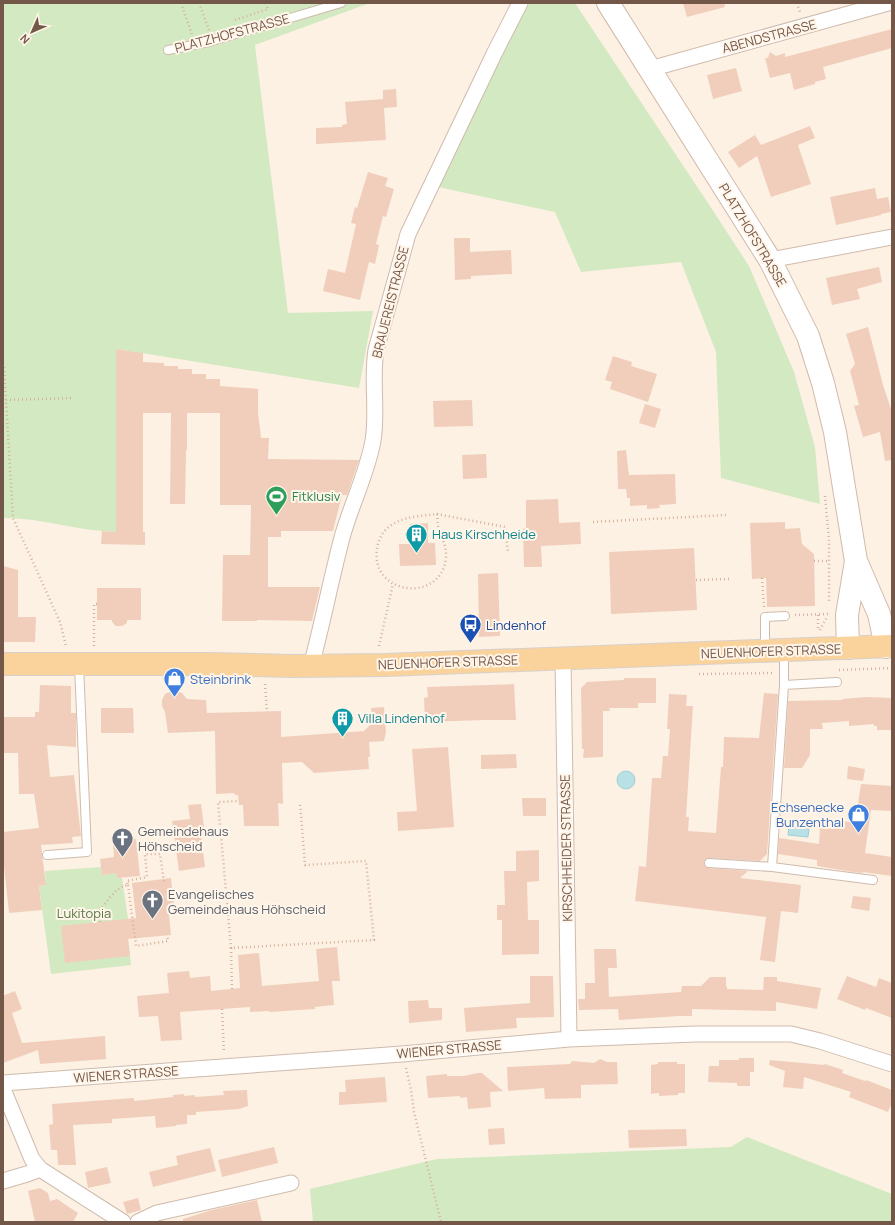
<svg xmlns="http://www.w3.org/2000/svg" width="895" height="1225" viewBox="0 0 895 1225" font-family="Manrope,sans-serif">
  <rect width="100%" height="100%" fill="#fcf1e3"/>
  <!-- green -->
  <path fill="#d3e9c2" d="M3 3H370L255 45 288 313 373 311 359 388 117 349 116 532C79 531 42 518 5 518L3 517Z
    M527 3H575L706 200 749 266 794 372 815 447 820 504 721 478 716 352 681 262 581 272 555 212 438 187Z
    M101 867 102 875 116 873 117 878H122L128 919 126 920 131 965 51 974 39 886 46 885 45 871Z
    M747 1137 892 1194V1222H313L310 1189 437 1159 731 1147Z"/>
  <!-- water -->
  <path fill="#b8e0e5" stroke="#9ed0d7" d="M617 780a9 9 0 1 1 18 0a9 9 0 1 1-18 0Z
    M789 826 809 829 808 837 788 835Z"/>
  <!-- building -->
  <path fill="#f1cebb" d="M683 3H724L725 7 687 17Z
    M892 29V48L823 67 826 79 815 82V84L794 90 790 73 770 78 765 58H768L770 52 776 56 785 53V57Z
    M736 68 742 91 713 99 707 75Z
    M396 89 397 107 384 108 386 140 316 144V128L342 127V125L347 124 345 102 383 99V90Z
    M810 126 815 138 798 145 811 184 771 197 757 156 739 168 728 152 755 135 761 145Z
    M368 172 388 178 385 186 394 189 386 217 383 216 376 244 379 245 375 264 369 262 360 300 323 291 328 269 345 273 356 224 351 223 355 207 357 208Z
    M875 188 877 199 888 197 891 212 881 214V215L836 225 830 197Z
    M454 238H470V252L511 250 512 274 471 276V279L455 280Z
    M879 267 882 282 857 289 860 299 832 305 826 278Z
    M868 327 883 385 892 412V460L885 461 880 432 863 437 854 406 859 405 850 371 855 364 846 334Z
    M116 349 143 353V362L164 363V366H178V369H192V374H206V379H220V386L258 389V413L261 438H269L268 459 359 460 347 495H342L333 531H281V537H268V587H320L312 621 257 620V621H222L223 555H250L251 505H220V413H187V450H186L185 504H170L171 413H143V532H145V545L101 544 102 531 116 532Z
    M613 356 632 362 631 366 657 374 648 402 610 389 612 382 605 380Z
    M472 400 473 426 434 427 433 401Z
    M645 404 661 409 655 428 639 423Z
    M626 450 629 475 675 474 676 504 659 505 660 508 647 509V505L630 506V498H627L626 489H618L617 451Z
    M486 454 487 478 463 479 462 455Z
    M558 499 559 523 580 522 581 544 541 546 542 567H524L523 529 526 528V500Z
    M785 522V529L800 528 802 544 814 554 815 606 767 607 766 578 752 579 750 523Z
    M428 523V543H435L436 565 400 566 399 544H410V524Z
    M694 548 697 610 611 614 609 552Z
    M3 566 18 570V617H36L35 642H3Z
    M498 573 500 636 479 637 478 574Z
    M97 588H141V620H127V623L122 626H116L112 622V620H97Z
    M624 678H656V703H638V708H609L610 711H603V757L583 758 584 749H582L581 688 587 682 624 680Z
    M514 684 516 720H484L425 722 424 698 428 697 427 687Z
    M40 685 71 686V713H76V747L47 745 50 777 74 775 81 836 72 837 73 843 41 845 46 885 39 886 42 910 9 913 3 857V832L39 828 34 794H19L18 753H3V717H35V712H39Z
    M174 690 182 693 187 699 206 700 207 713 281 711V737L364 731 372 723 371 708 384 707 386 732 384 741 369 742 370 757H368L369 769 314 773 302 762 282 763 283 804 278 803 279 826H244L243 805H239L238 795H235L234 793 216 794 215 731 168 733 165 712 162 706V700L165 694Z
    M764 693 778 694 767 854 760 861 709 858 705 860 704 863 706 867 709 868 748 871 740 878 801 885 798 913 781 911 775 962 760 960 766 917 635 901 639 866 646 867 652 778H661L663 756H668L670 729H667L669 694 687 695 686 706H693L686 817H689L688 831 716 833 721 767H723L724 737 759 738Z
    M866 697 892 698V730H877V726H874V724L849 726V721L822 723 823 729H810V755L802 768H784L788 701 842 700V699Z
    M101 708H133L134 733H101Z
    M448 747 454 827 398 831 397 812 417 811 412 749Z
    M516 754 517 768 481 769V755Z
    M848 766 865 769 863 781 847 779Z
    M861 784 892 786V811L871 810 865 853 892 857V876L863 872V873L853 872 817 866V860L778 854 779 838 819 844 820 827 837 829 838 820 855 823Z
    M522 798H546V816H523Z
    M201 804 205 834 201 835 205 867 179 871 172 821 190 819 188 805Z
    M136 839 140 876 117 878 116 873 102 875 100 859 114 857 113 842Z
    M539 850V881L527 882 528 920H539V954L502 955V920H497V905H505L504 871H516V851Z
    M171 878 174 906H168L171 935 128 939 130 956 65 963 61 926 136 918 132 883Z
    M853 896 871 898 869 911 851 908Z
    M337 947 340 981H332L334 1005 315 1007V1009L269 1012V1011L250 1012V1007L180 1012 182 1040 161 1041 158 1016 139 1017 137 996 169 993 167 973 189 971 190 978 210 976 211 991 240 988 238 955 259 953 262 986 319 981 316 949Z
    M594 949H616L617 968H608L609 997 681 992 682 986H701L710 977H726V986H727V989L763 990 764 977H777V981L821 988 817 1009 776 1002V1011L692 1009V1016H679L619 1020 618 1009 579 1010 578 999H585V983H595Z
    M530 976H553L554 1017 516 1018 517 1028 466 1032 464 1008 530 1003Z
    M847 976 876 987 879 978 892 983V1018L866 1008 865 1010 837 999Z
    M15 991 22 1009 12 1013 22 1043 105 1036 106 1059 40 1064 38 1050 3 1063V994L5 995Z
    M428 1000 429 1008H442V1020L409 1023 408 1001Z
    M739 1058H754V1072H750V1086H737V1083L708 1082 709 1066H719V1060H739Z
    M600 1059 607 1062H617L618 1084 581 1085V1098L545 1099 544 1088 508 1091 507 1067 570 1064 572 1061 594 1063Z
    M770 1060 824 1065 825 1064 843 1070 842 1073 865 1081 866 1080 892 1090V1103L888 1112 849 1097 851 1092 804 1077 803 1089 783 1087 785 1071 769 1065Z
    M658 1062H677V1064H685V1093H678V1095L659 1096V1093L651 1094V1065L658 1064Z
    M478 1073H482L503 1091 490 1092 491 1107 468 1109 467 1097 460 1098V1096L428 1098 426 1076 447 1074V1076H464Z
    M385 1077 387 1102 339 1105V1092H346L345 1080Z
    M247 1090 248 1106 239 1109 196 1112V1115H187V1124L176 1125V1126L156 1128 155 1116 112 1119V1123L73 1125 76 1165H58L57 1150H51L49 1125 53 1124 52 1104 134 1098V1101L173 1097V1095L184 1094V1096L195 1095V1097L224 1095 223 1091Z
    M504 1128 505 1144 489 1145 488 1129Z
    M686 1129 687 1146 629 1148 628 1130Z
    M274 1147 278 1163 222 1177 218 1160Z
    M210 1148 216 1171 153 1187 149 1172 178 1165 176 1156Z
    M107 1167 111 1183 88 1188 85 1172Z
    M40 1188 48 1193 50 1201 57 1199 78 1213 73 1222H35L28 1191Z
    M138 1198 141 1210 127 1214 123 1202Z
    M257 1200 262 1222H183V1219L212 1210Z"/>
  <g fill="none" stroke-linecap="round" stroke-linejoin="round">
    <defs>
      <path id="lane" d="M168 50 209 42 341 3
        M765 650V617L785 616
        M784 685 837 682
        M47 855 87 852 79 665
        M709 863 772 867 784 685V651
        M772 867 873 880"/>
      <path id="street" d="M650 69 888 3
        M770 260 892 237
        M563 658 569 1039
        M311 666C323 622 331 578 343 534 352 503 367 473 373 441 378 411 371 380 376 350L408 234 495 52 520 3
        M3 1083 402 1054 569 1039 695 1034H791L820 1041 892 1064
        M3 1089 32 1159 40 1169 123 1222
        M3 1181 27 1174 40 1169
        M138 1222 157 1213 291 1183"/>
      <path id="secondary" d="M608 3 770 260 808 336 823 383 835 432 856 561 879 614 886 647
        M848 648 847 615 856 561"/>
      <path id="primary" d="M3 664H210L292 666 385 665 892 646"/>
    </defs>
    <!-- lane casing -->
    <use href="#lane" stroke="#cfbbad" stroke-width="10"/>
    <!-- street casing -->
    <use href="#street" stroke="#cfbbad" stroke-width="17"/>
    <!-- secondary casing -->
    <use href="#secondary" stroke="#d2baaa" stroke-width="24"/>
    <!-- primary casing -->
    <use href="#primary" stroke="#d8d0cc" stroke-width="24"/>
    <!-- path -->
    <path stroke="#d6b19e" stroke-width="2.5" stroke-dasharray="1 3" stroke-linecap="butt" d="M181 3 192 35
      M199 3 209 30
      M797 3 800 12
      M235 20 268 9 266 3
      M4 367 13 518 60 622 66 646
      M6 400 73 398
      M825 496 829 540V601
      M437 514C438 519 437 524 439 529 442 539 447 547 446 558 441 604 370 595 377 549 378 539 384 529 393 524 406 516 423 516 437 514Z
      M437 514 505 527 508 552
      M593 522 727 515
      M814 561H830
      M762 578 764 607
      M696 580 729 579
      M795 615 828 614
      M818 615V631
      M820 630 827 617
      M94 646V604H97
      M379 646 393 584
      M839 670 892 668
      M699 674 772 673
      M265 684 267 712
      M128 885 136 946 168 941 167 935
      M100 922 99 912C106 903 116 886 128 885L127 881 147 877 145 854H160L164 882
      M231 948 218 802 239 801
      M232 989 231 948 374 940 366 861 305 865 300 803
      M222 1009 224 1053
      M406 1068 411 1090 414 1112 441 1222"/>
    <!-- lane -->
    <use href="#lane" stroke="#fff" stroke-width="8"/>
    <!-- street -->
    <use href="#street" stroke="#fff" stroke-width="15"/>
    <!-- secondary -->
    <use href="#secondary" stroke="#fff" stroke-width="22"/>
    <!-- primary -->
    <use href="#primary" stroke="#fad39c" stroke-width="22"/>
  </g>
  <!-- icons -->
  <defs>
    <symbol id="stadium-pin" viewBox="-11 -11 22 30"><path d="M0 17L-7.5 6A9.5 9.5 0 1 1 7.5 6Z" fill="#2e9e5b" stroke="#fff5e9"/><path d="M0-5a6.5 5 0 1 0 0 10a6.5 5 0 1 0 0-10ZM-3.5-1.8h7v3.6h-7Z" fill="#fff"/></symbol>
    <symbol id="building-pin" viewBox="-11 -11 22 30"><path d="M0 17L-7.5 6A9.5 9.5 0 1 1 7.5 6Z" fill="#0f9aa8" stroke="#fff5e9"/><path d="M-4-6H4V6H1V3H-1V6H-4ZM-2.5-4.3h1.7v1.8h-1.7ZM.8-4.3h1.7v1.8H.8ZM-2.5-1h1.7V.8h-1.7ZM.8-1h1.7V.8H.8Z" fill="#fff"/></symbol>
    <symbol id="bus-pin" viewBox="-11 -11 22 30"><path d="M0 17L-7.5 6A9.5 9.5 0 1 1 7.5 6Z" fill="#1a4fb4" stroke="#fff5e9"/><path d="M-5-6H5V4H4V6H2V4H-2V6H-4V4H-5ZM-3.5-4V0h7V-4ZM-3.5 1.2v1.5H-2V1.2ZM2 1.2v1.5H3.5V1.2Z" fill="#fff"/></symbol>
    <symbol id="shop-pin" viewBox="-11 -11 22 30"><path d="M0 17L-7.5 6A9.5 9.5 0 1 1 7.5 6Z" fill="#3f7fe0" stroke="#fff5e9"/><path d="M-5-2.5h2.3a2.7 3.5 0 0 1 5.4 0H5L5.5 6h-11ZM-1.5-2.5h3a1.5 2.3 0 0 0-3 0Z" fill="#fff"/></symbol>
    <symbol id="church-pin" viewBox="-11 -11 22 30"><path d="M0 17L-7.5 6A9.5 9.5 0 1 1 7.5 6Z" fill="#6b7280" stroke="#fff5e9"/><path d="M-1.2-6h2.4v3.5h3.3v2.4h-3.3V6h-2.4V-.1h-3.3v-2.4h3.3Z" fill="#fff"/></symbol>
  </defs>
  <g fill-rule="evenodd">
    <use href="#stadium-pin" x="264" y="484" width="25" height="34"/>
    <use href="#building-pin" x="404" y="522" width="25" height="34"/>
    <use href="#bus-pin" x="458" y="612" width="25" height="34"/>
    <use href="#shop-pin" x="162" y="666" width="25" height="34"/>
    <use href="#building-pin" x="330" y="706" width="25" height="34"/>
    <use href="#shop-pin" x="846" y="802" width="25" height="34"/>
    <use href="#church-pin" x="110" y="826" width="25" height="34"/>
    <use href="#church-pin" x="140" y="888" width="25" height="34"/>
  </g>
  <g text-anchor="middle" stroke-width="4" stroke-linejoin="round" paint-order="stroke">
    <!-- street labels -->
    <g font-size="13" fill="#735749" stroke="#fff5e9">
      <text transform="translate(232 33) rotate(-15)" y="5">PLATZHOFSTRASSE</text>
      <text transform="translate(769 36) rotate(-15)" y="5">ABENDSTRASSE</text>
      <text transform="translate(753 235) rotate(59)" y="5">PLATZHOFSTRASSE</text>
      <text transform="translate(390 302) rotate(-76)" y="5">BRAUEREISTRASSE</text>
      <text transform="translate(771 651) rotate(-2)" y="5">NEUENHOFER STRASSE</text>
      <text transform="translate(448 662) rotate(-2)" y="5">NEUENHOFER STRASSE</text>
      <text transform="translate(566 848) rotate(-91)" y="5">KIRSCHHEIDER STRASSE</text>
      <text transform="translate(449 1049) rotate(-5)" y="5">WIENER STRASSE</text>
      <text transform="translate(126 1074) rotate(-4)" y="5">WIENER STRASSE</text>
    </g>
    <!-- leisure labels -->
    <g font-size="13" fill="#27864d" stroke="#fff5e9" text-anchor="start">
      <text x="292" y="501">Fitklusiv</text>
    </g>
    <!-- culture labels -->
    <g font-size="13" fill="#0d838f" stroke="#fff5e9" text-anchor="start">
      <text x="432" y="539">Haus Kirschheide</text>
      <text x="358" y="723">Villa Lindenhof</text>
    </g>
    <!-- transit labels -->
    <g font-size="13" fill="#164399" stroke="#fff5e9" text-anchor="start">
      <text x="486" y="630">Lindenhof</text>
    </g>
    <!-- shop labels -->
    <g font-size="13" fill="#366cbe" stroke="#fff5e9" text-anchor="start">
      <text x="190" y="684">Steinbrink</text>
      <text x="844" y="812" text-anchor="end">Echsenecke<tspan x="844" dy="15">Bunzenthal</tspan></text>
    </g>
    <!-- worship labels -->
    <g font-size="13" fill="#5b616d" stroke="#fff5e9" text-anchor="start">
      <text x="138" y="836">Gemeindehaus<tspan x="138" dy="15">Höhscheid</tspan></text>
      <text x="168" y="899">Evangelisches<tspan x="168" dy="15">Gemeindehaus Höhscheid</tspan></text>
    </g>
    <!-- park labels -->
    <g font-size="13" fill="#547942" stroke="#fff5e9">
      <text x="84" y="918">Lukitopia</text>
    </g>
  </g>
  <!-- border -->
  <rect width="895" height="1225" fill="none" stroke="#735749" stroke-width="8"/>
  <!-- north arrow -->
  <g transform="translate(32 32) rotate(225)" stroke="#fff5e9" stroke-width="3" paint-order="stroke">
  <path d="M0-3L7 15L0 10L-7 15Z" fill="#735749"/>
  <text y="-6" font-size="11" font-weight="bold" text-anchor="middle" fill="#735749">N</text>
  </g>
</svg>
